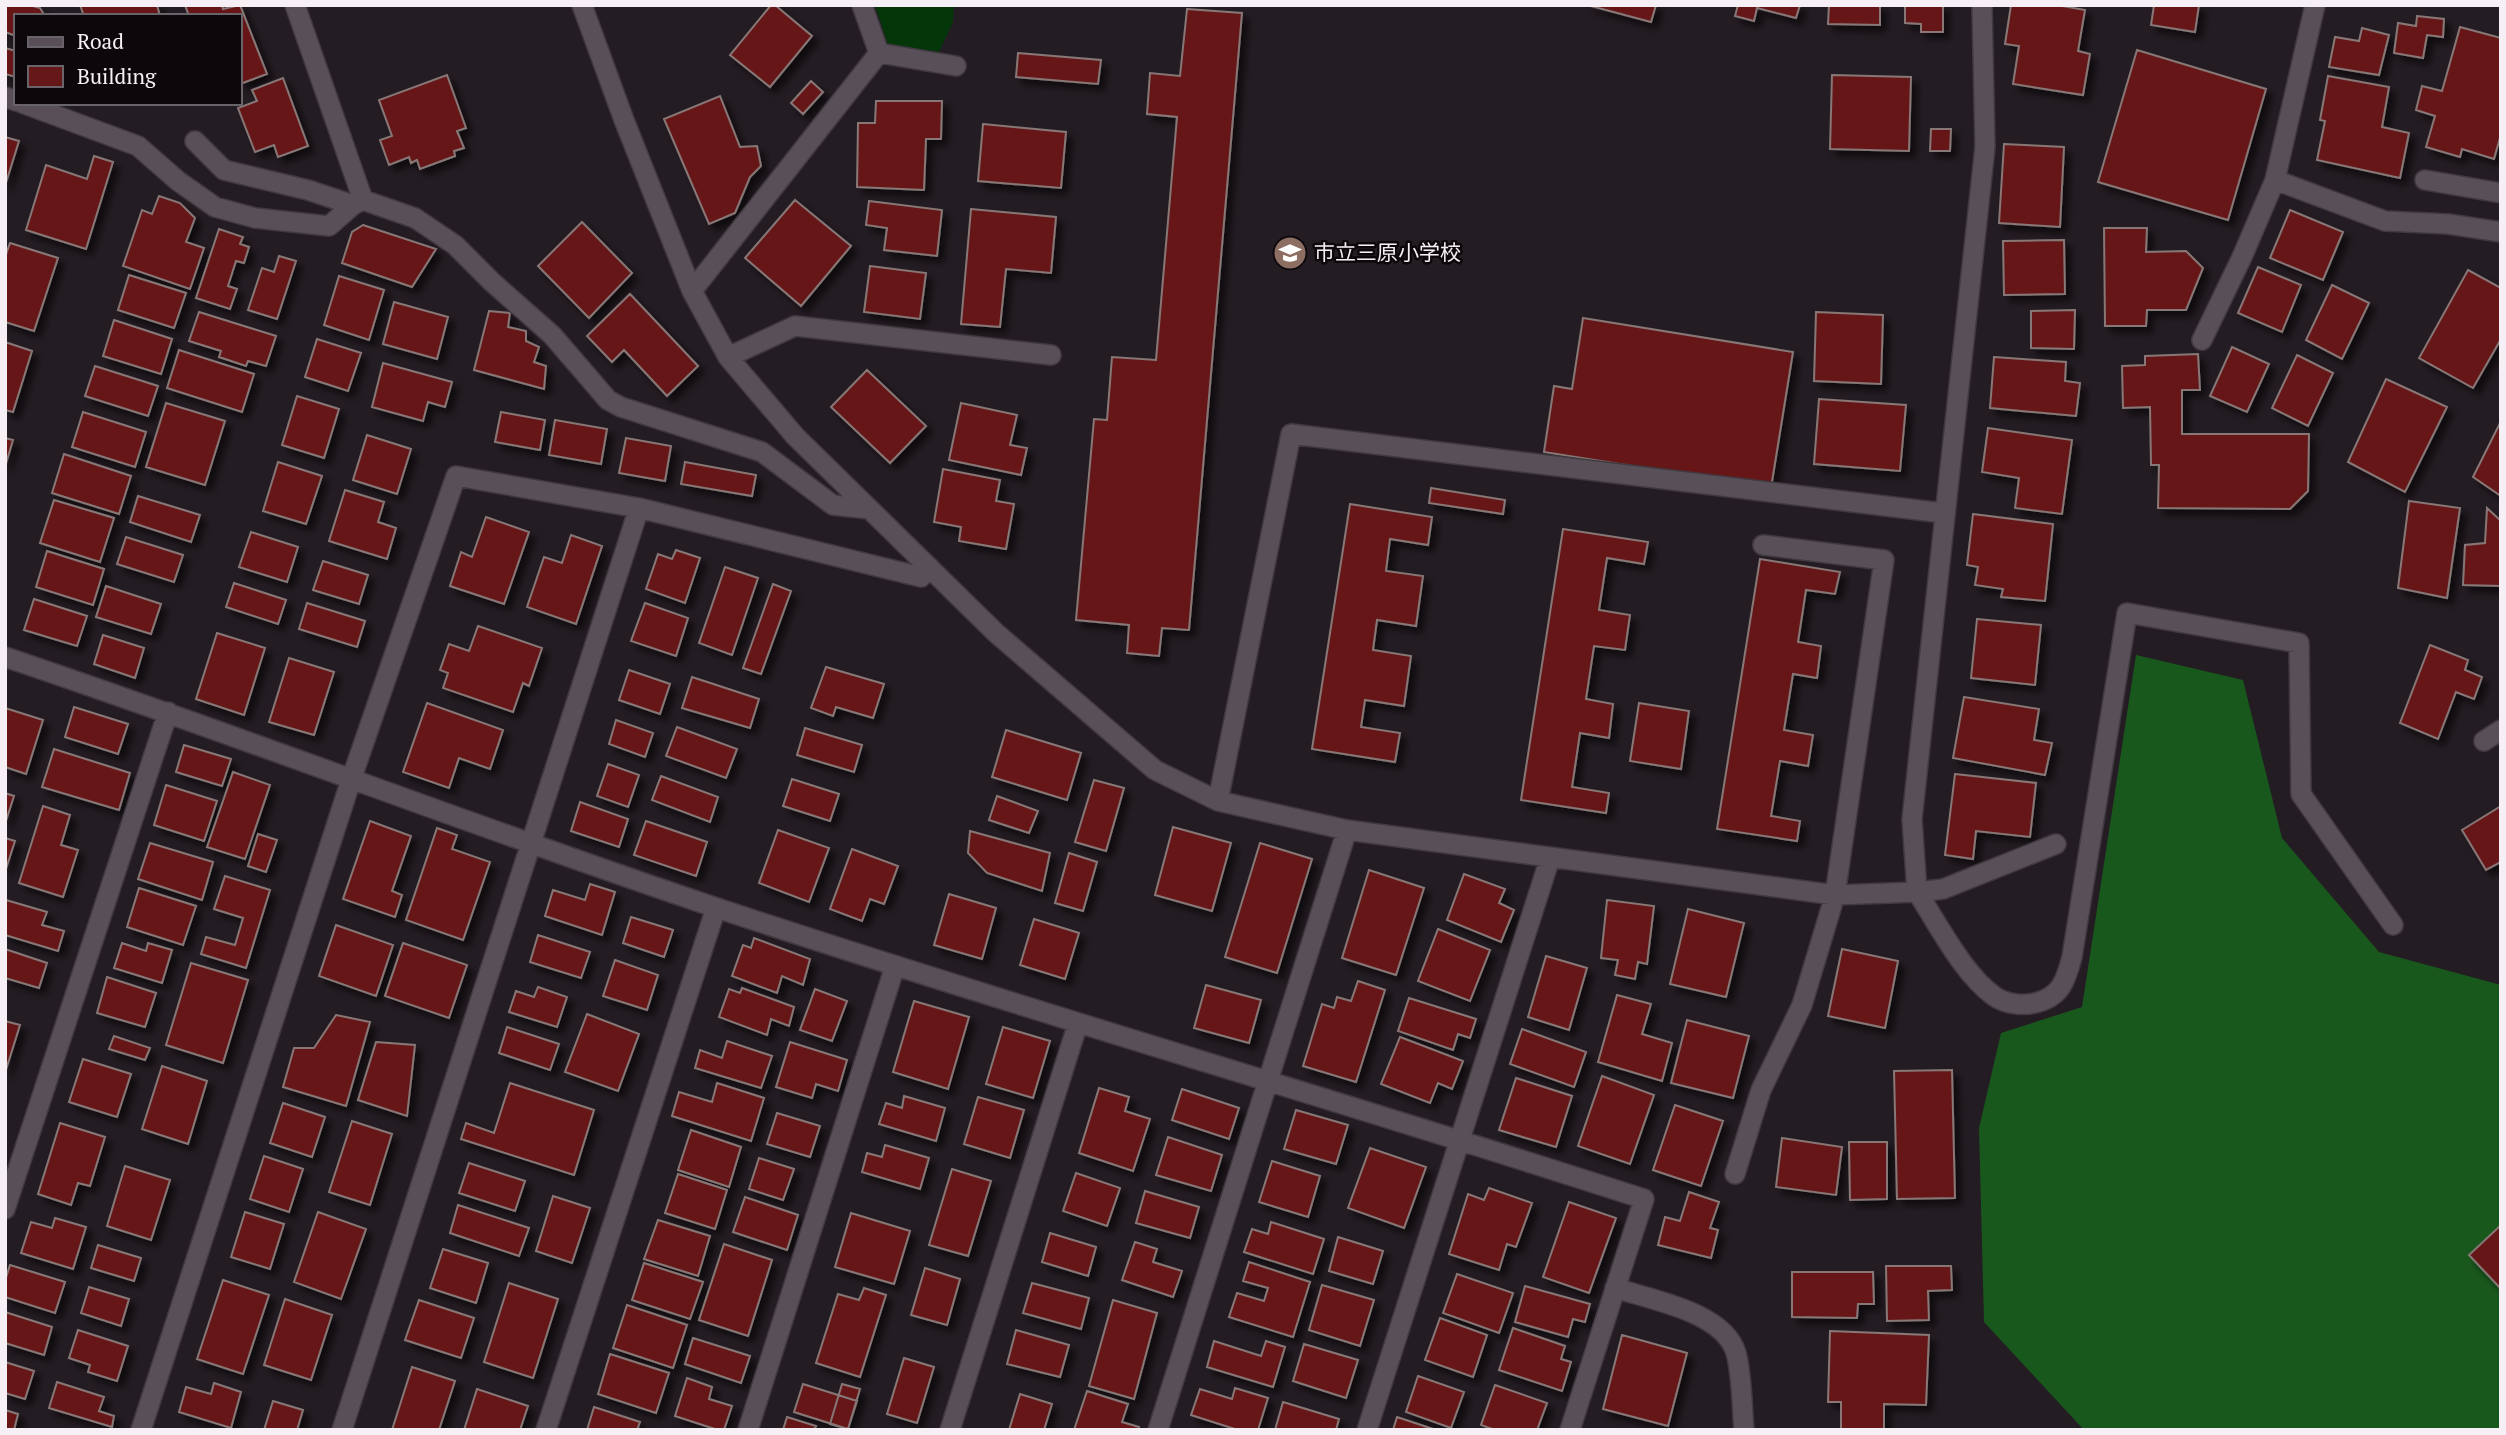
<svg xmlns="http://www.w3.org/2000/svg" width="2506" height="1435" viewBox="0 0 2506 1435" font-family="'PT Serif','Noto Sans JP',serif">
  <defs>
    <filter id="shadow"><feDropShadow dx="6" dy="6" stdDeviation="3.5" flood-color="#0009"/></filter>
  </defs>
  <rect width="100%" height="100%" fill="#241c23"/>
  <!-- green -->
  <path fill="#043609" d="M875 5H954L953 22 939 52 888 45Z"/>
  <!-- forest -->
  <path fill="#19581d" d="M2136 655 2243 680 2282 838 2379 952 2501 985V1430H2084L1984 1322 1979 1128 2001 1033 2082 1007Z"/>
  <!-- building -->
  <path fill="#661819" stroke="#877776" stroke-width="2" filter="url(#shadow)" d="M5 5H29L40 8 45 16H16V36L5 32Z
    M80 5H157L160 16H84Z
    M185 5H222L223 9 240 5 267 74 240 84V16H189Z
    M771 5H775L812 36 770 87 730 55Z
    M1587 5H1656L1651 22Z
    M1738 5H1800L1796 18 1757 8 1754 21 1735 16Z
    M1829 5H1880V25L1828 24Z
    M1905 5H1943V32H1921V24L1905 23Z
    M2011 5H2057L2085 10 2078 51 2090 54 2083 95 2013 84 2019 46 2005 44Z
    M2154 5H2199L2195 32 2151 25Z
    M1187 9 1242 13 1189 630 1162 628 1159 656 1127 653 1129 625 1076 620 1094 419 1107 420 1112 357 1156 360 1177 117 1147 114 1150 73 1180 76Z
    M2417 16 2444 19 2443 37 2427 35 2423 58 2394 53 2398 23 2416 26Z
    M2460 27 2501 38V134L2494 159 2462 149 2460 157 2426 147 2435 116 2416 110 2422 86 2442 91Z
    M2362 28 2389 35 2379 75 2329 67 2335 37 2359 41Z
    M5 48 16 51V77L5 74Z
    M2137 50 2266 89 2228 220 2098 182Z
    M1018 53 1101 60 1098 84 1016 77Z
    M447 75 466 128 457 131 464 148 454 151 455 156 420 169 417 160 411 163 409 157 389 165 380 140 392 136 379 100Z
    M1832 75 1911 77 1909 151 1830 149Z
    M2328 76 2389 87 2382 127 2409 133 2400 178 2317 160 2325 121 2320 120Z
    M283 78 308 146 278 157 274 145 255 152 238 108 257 101 252 90Z
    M811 81 823 92 803 114 791 103Z
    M720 96 740 147 757 146 761 166 750 177 735 213 709 224 664 119Z
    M876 101H942L941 139H926L924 190 857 187 858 123H875Z
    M983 124 1066 132 1061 188 978 181Z
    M1931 129H1951L1950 151H1930Z
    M5 137 19 141 5 186Z
    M2004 144 2064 147 2060 227 1999 223Z
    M94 156 113 162 86 249 26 230 46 165 87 179Z
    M159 196 180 203 195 218 186 242 204 248 190 289 123 266 142 210 152 214Z
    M795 200 851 246 801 306 745 258Z
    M869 201 942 210 937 256 884 250 887 228 866 225Z
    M971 209 1056 217 1051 273 1006 269 1000 327 961 324Z
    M2290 210 2343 232 2323 280 2270 258Z
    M582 222 632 273 589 318 538 266Z
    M363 225 436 249 412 287 342 263 352 232Z
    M2104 228H2147L2146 252 2186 251 2203 268 2186 310H2147L2146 326H2105Z
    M219 229 243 237 240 244 249 247 244 263 236 261 228 286 237 289 230 309 196 298Z
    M2064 240 2065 294 2004 295 2003 241Z
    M10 243 58 258 34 331 5 322V257Z
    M279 256 296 261 277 319 248 310 262 268 274 272Z
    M870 266 926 273 920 319 864 312Z
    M2258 267 2301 285 2282 332 2238 313Z
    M2468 270 2501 288V339L2473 388 2419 358Z
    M129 275 186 293 174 328 118 310Z
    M339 276 384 290 369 340 324 325Z
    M2332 285 2369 303 2342 359 2306 340Z
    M630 294 698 366 667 396 624 350 612 362 587 336Z
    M394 302 448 317 437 359 383 344Z
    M2075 310 2074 349 2031 348V311Z
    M489 311 510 313 508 327 526 331V341L539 347 534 362 546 366 544 389 474 370Z
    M199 312 276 336 266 366 248 361 246 366 219 357 221 351 189 341Z
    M1816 312 1883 315 1881 384 1814 381Z
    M1583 318 1793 352 1771 488 1544 452 1554 386 1572 389Z
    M114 320 172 339 161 374 103 356Z
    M317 339 361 353 348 391 305 377Z
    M5 342 32 351 13 412 5 410Z
    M2232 347 2269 364 2247 412 2210 396Z
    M179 350 254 374 242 412 167 388Z
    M2198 354 2200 390H2182V434H2309L2308 491 2290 509 2158 508 2159 465H2151L2150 407 2123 408 2122 366 2145 365V356Z
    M2297 355 2333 373 2308 426 2272 408Z
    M1994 357 2066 362 2065 381 2080 383 2076 416 1990 408Z
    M383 363 452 382 445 407 428 402 423 421 372 407Z
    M95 366 158 386 148 416 85 396Z
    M867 370 926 426 890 463 831 407Z
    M2386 379 2447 407 2405 492 2348 462Z
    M297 396 339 409 324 458 282 445Z
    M1819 399 1906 405 1900 471 1814 464Z
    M166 403 225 421 205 485 146 467Z
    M961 403 1017 415 1010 445 1027 448 1021 475 949 460Z
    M83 412 146 432 135 467 72 447Z
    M501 412 545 420 540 450 495 442Z
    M555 420 607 429 601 464 549 455Z
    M2500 423H2501V496L2473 477Z
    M1988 428 2072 440 2062 514 2015 508 2019 478 1982 472Z
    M367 435 411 449 397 494 353 480Z
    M5 438 13 440 5 467Z
    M626 438 671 446 665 481 619 473Z
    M64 454 131 476 119 514 52 493Z
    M278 462 322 476 306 524 263 511Z
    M685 462 756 475 752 496 681 484Z
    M943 469 1000 480 996 501 1014 504 1006 549 959 541 961 527 934 522Z
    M1431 488 1505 500 1503 514 1429 503Z
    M345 490 384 502 378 522 396 528 387 559 329 541Z
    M138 496 200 515 191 542 130 522Z
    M54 500 114 518 100 562 40 543Z
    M2409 501 2460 508 2447 598 2398 588Z
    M1350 504 1432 517 1428 545 1390 539 1386 571 1423 576 1416 626 1377 620 1373 650 1411 656 1404 706 1365 700 1361 727 1400 733 1395 762 1312 749Z
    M2487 508 2501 521V586L2463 585 2465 545 2485 543Z
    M1973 514 2053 524 2045 601 2001 597 2003 589 1975 585 1978 567 1967 565Z
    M486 517 529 532 504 604 450 586 461 552 472 557Z
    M1563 529 1648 542 1644 564 1607 558 1599 610 1630 615 1625 650 1594 646 1586 699 1613 704 1609 738 1580 733 1572 787 1609 793 1606 813 1521 800Z
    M251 532 298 547 287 582 239 567Z
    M571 535 602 546 576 624 527 607 544 557 562 563Z
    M126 537 183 555 174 582 117 564Z
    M676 550 700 558 685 603 646 589 658 554 672 559Z
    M47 551 104 569 93 605 36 587Z
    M1760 559 1840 572 1835 594 1806 590 1798 642 1821 646 1817 678 1793 674 1784 730 1813 735 1808 766 1780 761 1771 816 1800 821 1797 841 1717 829Z
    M323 561 368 575 359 604 313 590Z
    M725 567 758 578 732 655 699 643Z
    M234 583 286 600 278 624 226 607Z
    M773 584 791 591 761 674 743 668Z
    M106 586 161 604 151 634 96 617Z
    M34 599 87 616 77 646 24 630Z
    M307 603 365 621 357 647 299 629Z
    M645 603 688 618 676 656 631 641Z
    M1977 619 2041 625 2035 685 1971 678Z
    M478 626 542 648 529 686 523 683 513 712 443 688 448 673 440 670 449 644 469 651Z
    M217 633 265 648 244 715 196 699Z
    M103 635 144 648 135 678 94 664Z
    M2430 645 2468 660 2465 670 2482 677 2474 699 2456 692 2438 739 2400 723Z
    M289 658 334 672 314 735 269 722Z
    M826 667 884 684 873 718 836 707 833 716 811 708Z
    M629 670 670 684 660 714 619 700Z
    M692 677 759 699 750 728 682 708Z
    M1964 697 2039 709 2034 740 2052 743 2045 775 1953 758Z
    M427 703 503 730 490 769 459 758 449 788 403 772Z
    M1639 703 1689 711 1681 769 1630 761Z
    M74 707 128 724 118 754 65 737Z
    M5 708 43 720 26 774 5 767Z
    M616 720 653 733 645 757 609 744Z
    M677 727 737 749 726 778 666 756Z
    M805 728 862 745 854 772 797 755Z
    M1006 730 1081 753 1067 800 992 777Z
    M184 745 231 759 222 786 176 772Z
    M54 749 130 773 119 810 42 787Z
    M608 764 639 775 628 807 597 796Z
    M233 772 270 785 245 859 207 847Z
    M1955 774 2036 783 2030 837 1976 831 1973 859 1945 855Z
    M661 776 718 797 710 822 652 800Z
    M792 779 839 794 830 821 783 806Z
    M1094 780 1124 788 1106 851 1075 842Z
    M166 785 217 801 204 841 154 825Z
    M5 793 14 796 5 824Z
    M997 796 1038 811 1029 833 989 820Z
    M580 802 628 819 619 847 571 831Z
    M43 806 70 815 61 845 78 850 63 897 19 883Z
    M2501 806V862L2486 870 2462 830Z
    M370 821 411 836 392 891 402 895 395 917 343 899Z
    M646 821 707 842 696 876 634 855Z
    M1173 827 1231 843 1212 911 1155 895Z
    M437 828 457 835 452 849 490 862 463 940 406 920Z
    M778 830 829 848 809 902 759 883Z
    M970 831 1050 853 1042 891 987 873 968 853Z
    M258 834 277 840 266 872 248 866Z
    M5 838 15 841 5 872Z
    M150 843 213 862 202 900 138 879Z
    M1260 843 1312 859 1277 973 1225 957Z
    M852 849 898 866 884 904 870 899 862 921 830 909Z
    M1069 853 1097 862 1083 911 1055 903Z
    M1369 870 1424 888 1396 975 1342 958Z
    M1464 874 1505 889 1499 903 1514 910 1501 942 1447 920Z
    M225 876 270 890 246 968 201 954 206 937 235 945 243 918 214 909Z
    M590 884 615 892 602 935 545 916 553 890 585 900Z
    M139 888 196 906 183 945 127 927Z
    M949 894 996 908 982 959 934 945Z
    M6 900 47 912 42 925 64 931 58 951 5 935Z
    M1607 900 1654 906 1647 964 1638 962 1635 979 1615 975 1618 960 1601 958Z
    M1688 909 1744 923 1726 997 1670 984Z
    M631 917 673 930 664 957 623 943Z
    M1034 919 1079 933 1065 979 1020 965Z
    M336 925 393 945 376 996 319 976Z
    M1438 929 1490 950 1470 1001 1418 981Z
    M538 935 590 952 581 978 530 962Z
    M754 938 810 959 803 985 782 976 777 993 732 976 743 945 751 948Z
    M122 943 146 951 148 943 172 950 162 983 114 968Z
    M403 943 467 965 449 1018 385 996Z
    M5 949 47 963 39 988 5 978Z
    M1842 949 1898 961 1885 1028 1828 1016Z
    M1546 956 1587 968 1569 1030 1528 1017Z
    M615 960 658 975 647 1010 603 996Z
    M191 963 248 980 223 1063 166 1045Z
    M107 977 156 993 145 1027 97 1013Z
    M1358 981 1385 990 1356 1082 1303 1066 1322 1004 1334 1008 1337 997 1351 1001Z
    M1206 985 1261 1000 1249 1043 1194 1028Z
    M538 987 567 997 557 1027 509 1012 516 991 534 997Z
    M742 988 794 1007 789 1026 771 1019 767 1035 719 1017 729 989 740 993Z
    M815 989 847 1001 832 1041 800 1030Z
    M1617 995 1651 1004 1642 1034 1672 1043 1662 1081 1598 1062Z
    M1409 998 1476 1019 1470 1038 1458 1034 1453 1050 1398 1031Z
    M914 1001 969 1017 948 1089 893 1072Z
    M587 1014 639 1034 618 1091 565 1072Z
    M336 1015 370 1022 346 1106 283 1087 294 1048H314Z
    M1687 1020 1749 1036 1733 1098 1671 1083Z
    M5 1021 20 1025 5 1073Z
    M507 1027 559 1044 550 1070 499 1053Z
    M1003 1027 1050 1041 1033 1098 986 1084Z
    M1522 1029 1586 1052 1574 1087 1510 1064Z
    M114 1036 150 1048 145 1060 109 1049Z
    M1400 1037 1463 1061 1452 1089 1438 1083 1430 1103 1381 1084Z
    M727 1041 772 1056 761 1088 695 1068 700 1050 722 1058Z
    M376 1042 415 1045 407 1116 358 1100Z
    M790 1042 847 1060 838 1091 816 1084 812 1098 776 1087Z
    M83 1059 131 1074 117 1117 69 1102Z
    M162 1066 207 1081 188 1144 142 1129Z
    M1952 1070 1955 1198 1897 1199 1894 1071Z
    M1602 1076 1654 1095 1630 1164 1578 1146Z
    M1516 1078 1572 1096 1556 1147 1499 1130Z
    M510 1083 594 1110 574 1175 461 1139 466 1123 494 1133Z
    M717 1083 764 1098 751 1141 672 1116 679 1092 712 1102Z
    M1099 1088 1129 1097 1125 1111 1150 1119 1133 1171 1079 1153Z
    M1182 1089 1239 1108 1229 1139 1172 1120Z
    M904 1096 945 1108 936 1141 879 1124 886 1103 902 1108Z
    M978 1097 1024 1110 1010 1158 964 1144Z
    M283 1103 325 1117 312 1157 270 1143Z
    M1675 1105 1723 1121 1701 1186 1653 1170Z
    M1296 1110 1348 1125 1336 1164 1284 1149Z
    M777 1113 820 1126 810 1157 767 1144Z
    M352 1121 392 1134 370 1205 329 1192Z
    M60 1123 105 1137 90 1186 78 1183 71 1205 38 1194Z
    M691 1130 741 1147 729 1187 678 1170Z
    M1168 1137 1222 1155 1211 1191 1156 1175Z
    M1782 1138 1842 1147 1836 1195 1776 1187Z
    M1849 1142H1887V1199L1850 1200Z
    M885 1145 929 1158 920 1189 862 1172 867 1153 882 1157Z
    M1370 1148 1426 1167 1404 1228 1348 1208Z
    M264 1156 303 1169 289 1212 250 1199Z
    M759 1158 794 1169 783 1200 749 1189Z
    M1272 1161 1320 1176 1308 1217 1259 1202Z
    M469 1163 525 1181 515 1211 459 1193Z
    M125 1166 170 1180 151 1240 107 1226Z
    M952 1169 991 1181 968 1256 929 1245Z
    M1076 1173 1120 1188 1107 1226 1063 1211Z
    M678 1174 727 1190 715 1229 665 1213Z
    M1489 1188 1532 1203 1516 1247 1507 1244 1499 1270 1449 1254 1468 1194 1484 1200Z
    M1145 1191 1199 1207 1190 1238 1136 1223Z
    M1689 1192 1719 1202 1710 1228 1718 1230 1711 1258 1658 1245 1665 1217 1680 1221Z
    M553 1196 590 1208 572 1263 536 1251Z
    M745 1197 798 1215 787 1250 733 1232Z
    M1569 1202 1616 1218 1589 1293 1543 1277Z
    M458 1205 529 1228 519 1256 450 1233Z
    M245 1212 284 1224 270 1269 231 1257Z
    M318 1212 366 1229 341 1299 294 1282Z
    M851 1213 910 1231 894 1284 835 1267Z
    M55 1218 86 1227 73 1269 21 1253 31 1222 52 1228Z
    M658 1220 710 1236 698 1276 644 1259Z
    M1271 1222 1324 1239 1313 1274 1244 1252 1252 1229 1268 1234Z
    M2501 1225V1289L2469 1255Z
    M1050 1233 1096 1247 1088 1276 1042 1262Z
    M1338 1237 1383 1251 1373 1284 1329 1271Z
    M1135 1242 1157 1249 1153 1262 1182 1271 1173 1297 1122 1280Z
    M724 1244 772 1260 748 1336 699 1320Z
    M98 1245 141 1258 134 1281 91 1268Z
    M443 1249 488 1263 476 1303 430 1288Z
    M1249 1262 1310 1282 1293 1337 1229 1317 1237 1293 1264 1301 1268 1288 1243 1281Z
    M644 1263 703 1282 690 1319 632 1300Z
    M10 1265 65 1282 55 1313 5 1297V1281Z
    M1886 1266H1951L1952 1290 1928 1291 1929 1320 1887 1321Z
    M925 1268 960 1279 947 1325 911 1315Z
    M1792 1272H1873L1874 1304H1858L1857 1318 1792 1317Z
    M1457 1274 1513 1293 1499 1333 1443 1313Z
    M223 1280 269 1295 243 1374 197 1359Z
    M509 1283 558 1299 533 1378 484 1362Z
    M1032 1283 1089 1298 1081 1329 1023 1313Z
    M1322 1285 1374 1300 1360 1346 1309 1330Z
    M1525 1286 1590 1304 1585 1322 1573 1319 1568 1337 1515 1322Z
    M89 1287 129 1299 121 1326 81 1313Z
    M864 1288 886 1295 860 1377 816 1363 838 1294 859 1300Z
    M285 1299 332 1315 311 1380 264 1365Z
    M419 1300 474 1318 461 1358 405 1340Z
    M1113 1300 1157 1313 1134 1399 1089 1386Z
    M627 1305 687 1325 673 1368 613 1348Z
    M5 1312 52 1327 44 1355 5 1343Z
    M1440 1318 1487 1335 1473 1377 1425 1360Z
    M1513 1328 1565 1346 1561 1359 1571 1362 1562 1391 1499 1370Z
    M78 1330 128 1346 117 1381 88 1372 90 1365 69 1358Z
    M1016 1330 1069 1345 1060 1377 1007 1364Z
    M1830 1331 1929 1335 1926 1405 1884 1404V1430H1841V1402H1828Z
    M1622 1335 1687 1353 1668 1426 1603 1409Z
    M693 1338 750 1356 741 1383 685 1364Z
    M1214 1341 1261 1356 1266 1341 1285 1347 1273 1387 1207 1367Z
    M1304 1344 1358 1360 1346 1398 1293 1381Z
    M610 1354 669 1373 656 1413 598 1394Z
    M904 1358 934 1367 917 1423 887 1414Z
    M5 1362 34 1371 25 1399 5 1393Z
    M412 1367 455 1381 439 1430H392Z
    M1418 1376 1464 1392 1451 1428 1406 1412Z
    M687 1378 712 1387 709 1399 732 1406 724 1430H718L675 1416Z
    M57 1382 104 1397 99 1411 114 1416 112 1427 49 1408Z
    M214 1383 241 1392 231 1428 179 1412 186 1387 211 1394Z
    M803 1384 857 1401 848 1429 794 1412Z
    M842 1384 860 1389 848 1429 830 1424Z
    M1495 1385 1547 1403 1537 1430H1495L1481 1425Z
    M1235 1388 1268 1398 1258 1430H1238L1191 1415 1200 1389 1232 1399Z
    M477 1389 528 1406 520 1430H464Z
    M1087 1391 1128 1404 1122 1422 1139 1427 1138 1430H1074Z
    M1020 1394 1052 1404 1044 1430H1009Z
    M273 1401 303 1410 297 1430H264Z
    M1283 1402 1339 1419 1336 1430H1275Z
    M594 1407 640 1422 637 1430H587Z
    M5 1410 18 1414 14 1430H5Z
    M787 1417 816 1426 814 1430H783Z
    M1397 1417 1436 1430H1393Z"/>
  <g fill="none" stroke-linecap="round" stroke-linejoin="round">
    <defs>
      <path id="minor" d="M295 5 363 200
        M582 5 624 120 692 291 728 357 795 436 996 633 1155 770 1218 801 1347 830 1835 895 1917 892 1912 819 1985 147 1982 5
        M862 5 879 53
        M879 53 956 66
        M5 97 16 101
        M22 103 138 146 178 181 215 207 255 218 329 226 353 205 363 200 415 218 455 245 492 282 552 335 608 400 621 407 762 452 833 505 869 509
        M195 141 224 170 308 190 353 205
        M2275 180 2385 221 2448 224 2501 232
        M2425 180 2501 193
        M692 291 879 53
        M2202 340 2242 257 2275 180 2315 5
        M728 357 795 326 1051 355
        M5 657C244 737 478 828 717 908 1024 1010 1336 1099 1644 1199L1570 1430
        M2484 741 2501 730
        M1218 801 1291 434 1943 513
        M2056 844 1943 889 1917 892C1938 924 1963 974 1994 996 2005 1004 2022 1006 2035 1003 2061 997 2066 980 2072 957L2127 613 2299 643 2301 794 2393 925
        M1735 1174 1761 1090 1802 1005 1835 895 1884 560 1763 545
        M5 1209 168 712
        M1615 1288C1652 1300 1724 1312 1736 1353 1742 1374 1742 1408 1744 1430
        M141 1430 351 780 456 476 639 508 921 577 929 567
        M342 1430 639 508
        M546 1430 716 908
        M748 1430 895 966
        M950 1430 1078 1023
        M1158 1430 1347 830
        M1367 1430 1550 858"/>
    </defs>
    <!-- minor casing -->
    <use href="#minor" stroke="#403940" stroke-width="22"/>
    <!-- minor -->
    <use href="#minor" stroke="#594f58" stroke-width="19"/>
  </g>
  <!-- icons -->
  <defs>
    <symbol id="school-disc" viewBox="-11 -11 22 22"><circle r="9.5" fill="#8d6e63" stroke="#0b070b"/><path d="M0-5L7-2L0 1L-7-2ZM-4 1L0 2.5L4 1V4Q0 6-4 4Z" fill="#fff"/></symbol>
  </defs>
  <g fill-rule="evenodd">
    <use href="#school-disc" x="1271" y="234" width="38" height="38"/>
  </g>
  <g text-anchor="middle" stroke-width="5" stroke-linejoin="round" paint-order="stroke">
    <!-- poi labels -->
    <g font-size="21" fill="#f6f0f6" stroke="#0b070b" text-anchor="start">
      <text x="1314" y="260">市立三原小学校</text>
    </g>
  </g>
  <!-- border -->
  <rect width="2506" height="1435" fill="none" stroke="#f6f0f6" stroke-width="14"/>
  <!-- legend -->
  <rect x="14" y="14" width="228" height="91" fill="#0b070b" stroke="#696469" stroke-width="2"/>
  <rect x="28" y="37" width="35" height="10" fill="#594f58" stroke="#696469" stroke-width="2"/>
  <text x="77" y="49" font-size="21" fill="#f6f0f6">Road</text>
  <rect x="28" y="66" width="35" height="21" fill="#661819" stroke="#696469" stroke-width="2"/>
  <text x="77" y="84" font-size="21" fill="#f6f0f6">Building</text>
</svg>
